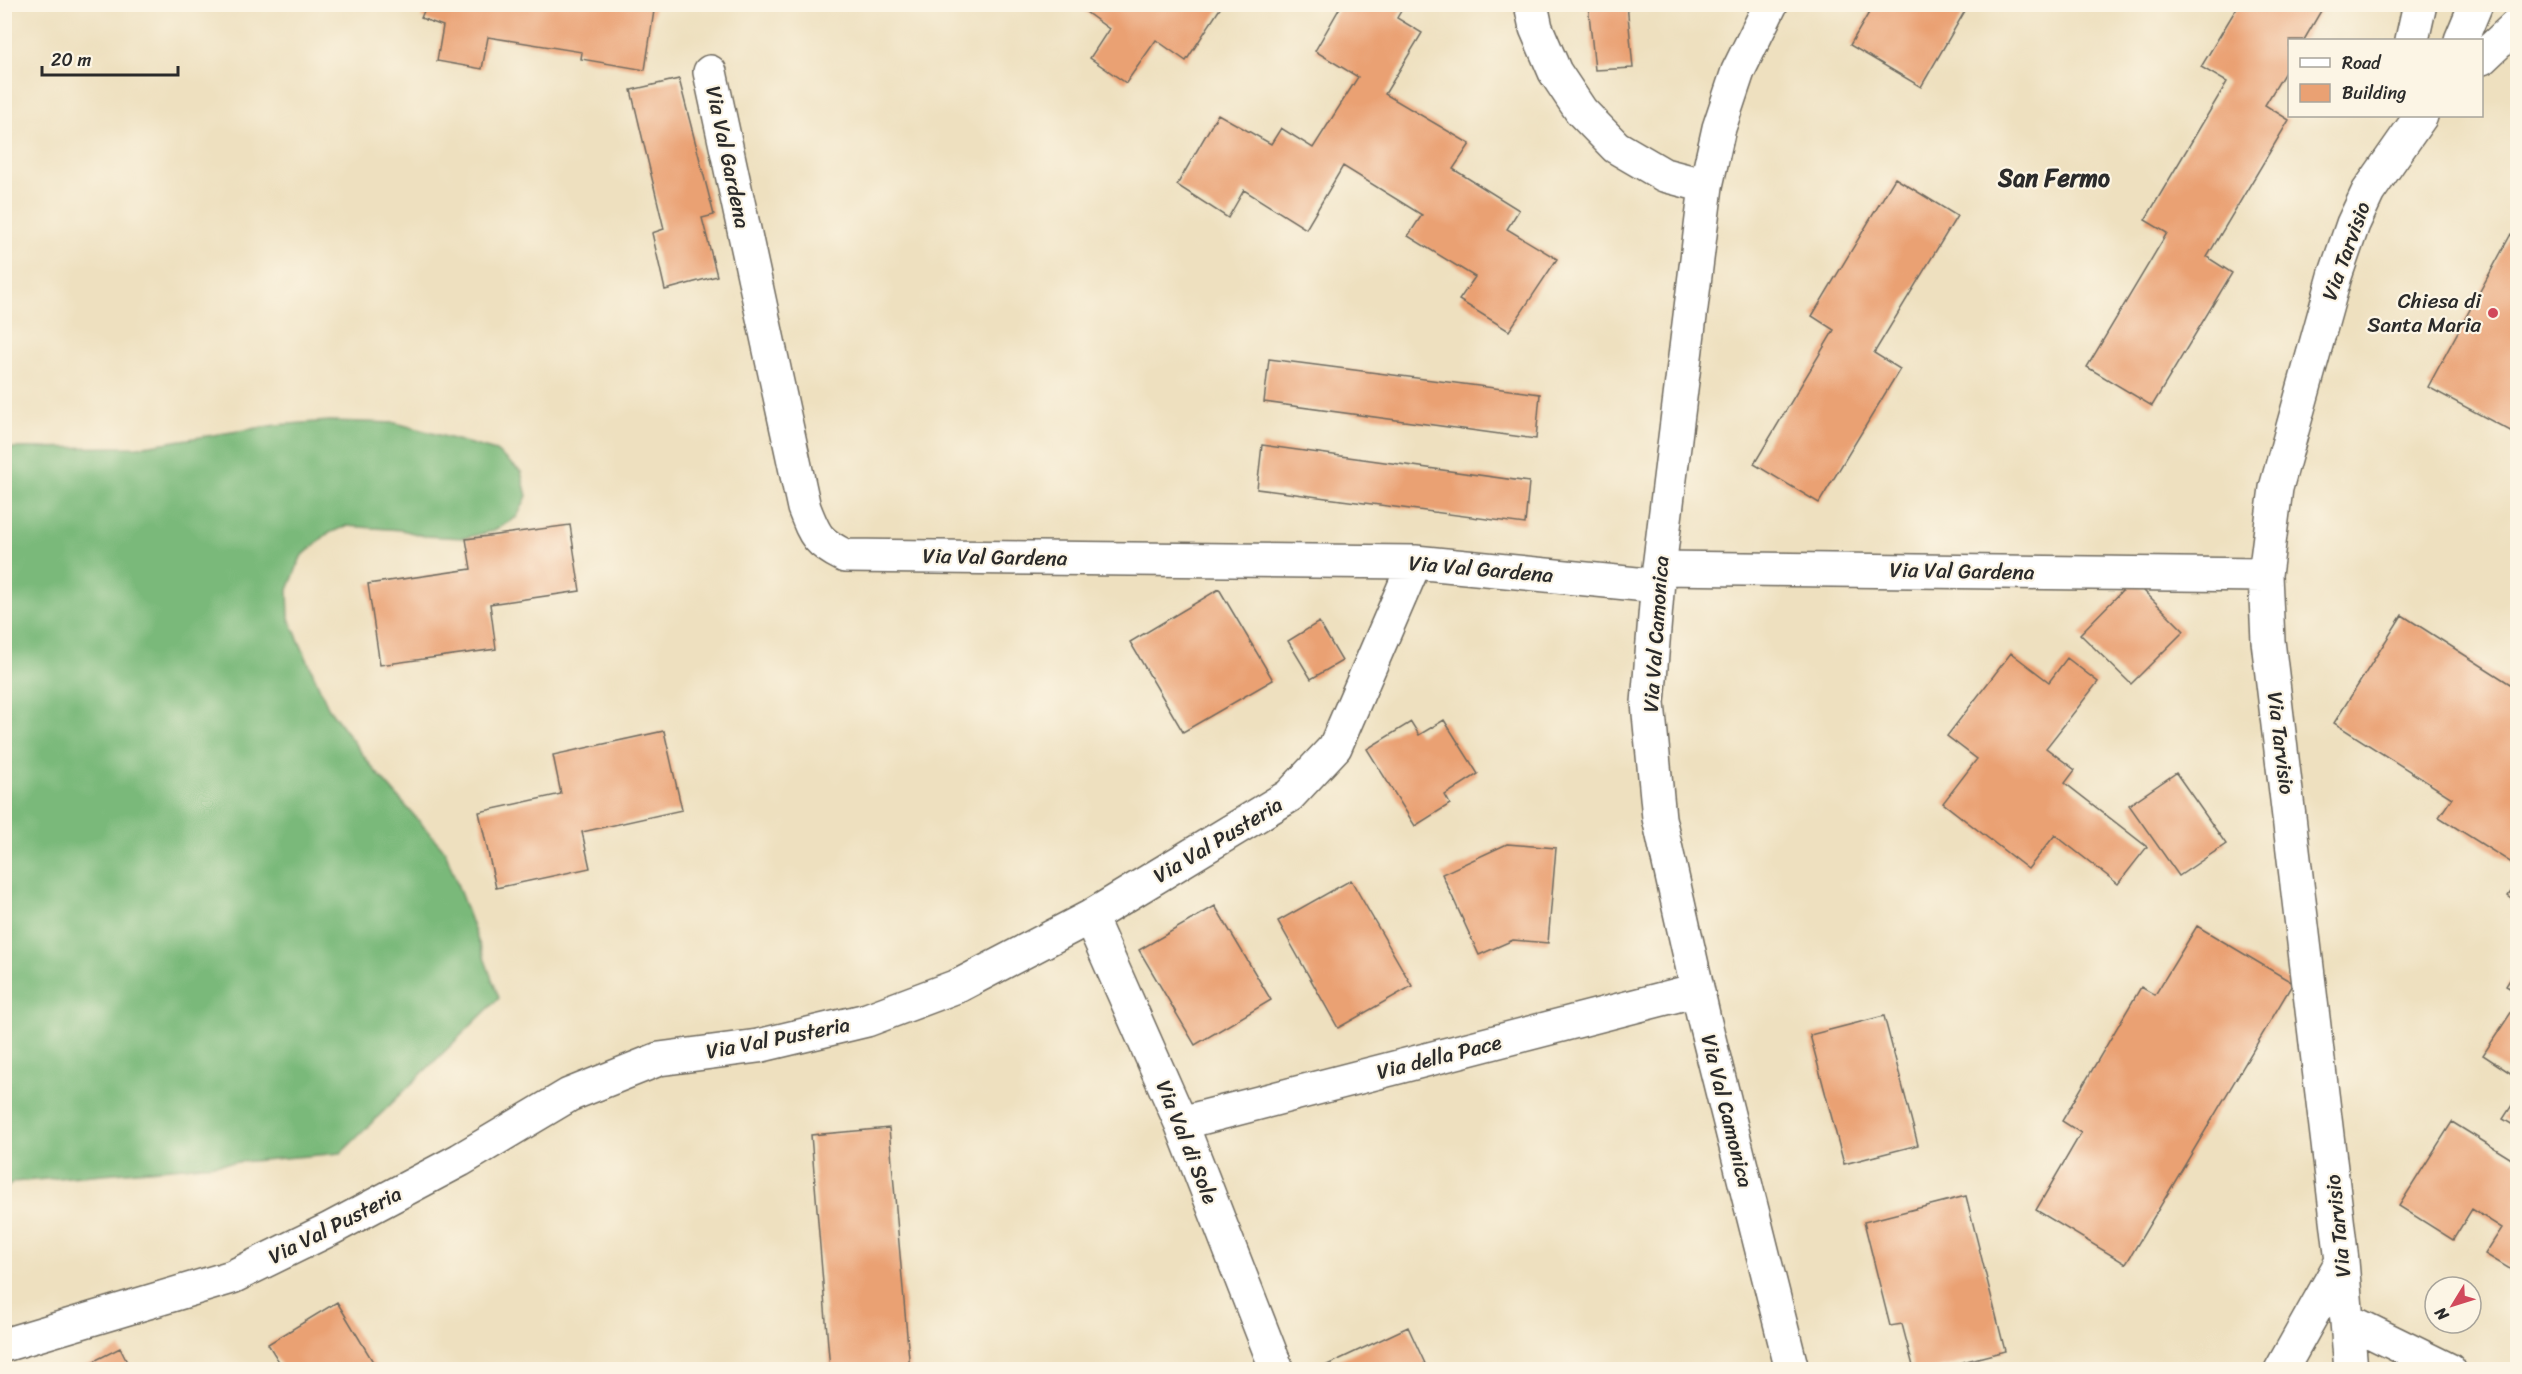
<svg xmlns="http://www.w3.org/2000/svg" width="2522" height="1374" viewBox="0 0 2522 1374" font-family="Sriracha,sans-serif">
  <rect width="100%" height="100%" fill="#fcf5e5"/>
  <filter id="ink" filterUnits="userSpaceOnUse"><feTurbulence type="fractalNoise" baseFrequency=".0167" numOctaves="2"/><feDisplacementMap in="SourceGraphic" scale="12" xChannelSelector="R" yChannelSelector="G"/><feConvolveMatrix kernelMatrix="1 2 1 2 8 2 1 2 1" color-interpolation-filters="sRGB"/></filter>
  <filter id="wash" filterUnits="userSpaceOnUse"><feTurbulence type="fractalNoise" baseFrequency=".008" numOctaves="4" result="noise"/><feDisplacementMap in="SourceGraphic" scale="24" xChannelSelector="R" yChannelSelector="G"/><feGaussianBlur stdDeviation="1.35" result="paint"/><feColorMatrix in="noise" values="0 0 0 0 0 0 0 0 0 0 0 0 0 0 0 0 0 1.4 0 .05"/><feComposite in="paint" operator="in"/></filter>
  <g filter="url(#wash)">
    <rect width="100%" height="100%" fill="#eee0bf"/>
    <!-- forest -->
    <path fill="#7ab97a" stroke="#527252" stroke-width="1.5" d="M330 421 396 423 496 451 521 472 527 496 517 517 493 531 464 538 424 536 402 530 346 526 327 534 301 557 288 590 289 618 328 707 371 766 445 851 499 998 341 1153 13 1182 5 1190V448L138 447 276 425Z"/>
    <g id="blocks">
      <!-- building -->
      <path fill="#eaa173" d="M427 4H655L645 70 581 59 582 52 488 37 482 69 437 61 443 26 421 18Z
        M1075 4H1223L1186 61 1156 40 1126 83 1090 58 1109 29Z
        M1342 4H1405L1397 18 1422 33 1385 94 1470 144 1453 169 1519 210 1507 229 1557 259 1509 331 1459 300 1475 277 1408 236 1422 215 1343 166 1306 229 1244 190 1228 218 1177 185 1218 114 1271 144 1281 128 1313 148 1358 77 1315 51Z
        M1588 4H1627L1633 68 1595 70Z
        M1874 4H1969L1921 87 1850 45Z
        M2239 4H2325L2304 40H2290V64L2265 105 2289 120 2207 257 2232 273 2152 406 2087 367 2167 233 2145 220 2227 82 2201 67Z
        M679 79 714 215 702 218 717 276 665 290 652 233 664 229 631 90Z
        M1895 178 1957 216 1874 353 1900 369 1819 503 1754 464 1834 330 1812 316Z
        M2511 234 2518 238V435L2428 387Z
        M1269 359 1540 394 1536 439 1264 402Z
        M1262 445 1529 482 1525 524 1257 489Z
        M570 525 580 591 490 604 496 649 380 665 368 584 471 569 466 539Z
        M2133 580 2184 631 2131 684 2080 634Z
        M1219 589 1273 680 1183 732 1130 642Z
        M2402 615 2518 689V867L2439 817 2452 798 2334 723Z
        M1319 622 1342 661 1311 679 1288 641Z
        M2011 653 2049 682 2067 658 2098 682 2046 748 2075 770 2065 783 2147 847 2118 884 2055 835 2028 869 1943 803 1977 759 1947 736Z
        M1444 720 1478 774 1445 795 1450 804 1415 826 1367 749 1411 722 1419 735Z
        M664 731 682 810 582 832 590 868 496 888 479 812 561 794 553 755Z
        M2176 773 2226 844 2179 876 2129 805Z
        M1507 844 1556 848 1548 943 1513 940 1479 955 1442 874Z
        M1351 880 1412 986 1338 1028 1278 921Z
        M2518 881V903L2508 896Z
        M1215 906 1271 1000 1195 1045 1139 950Z
        M2197 926 2293 983 2126 1264 2036 1210 2081 1133 2062 1121 2141 987 2155 995Z
        M2518 967V993L2506 986Z
        M2518 1002V1078L2483 1055Z
        M1884 1016 1918 1145 1844 1164 1810 1035Z
        M2518 1096V1128L2503 1119Z
        M2452 1122 2518 1163V1274L2485 1254 2502 1228 2472 1209 2453 1240 2399 1206Z
        M889 1128 910 1370H830L811 1135Z
        M1966 1196 2005 1351 1932 1370H1914L1902 1324 1890 1326 1864 1222Z
        M337 1302 378 1370H284L268 1344Z
        M1408 1327 1428 1370H1324L1323 1367Z
        M120 1348 131 1370H76Z"/>
    </g>
  </g>
  <g filter="url(#ink)">
    <use href="#blocks" fill-opacity="0" stroke="#6f6a5f" stroke-width="1.5"/>
    <g fill="none" stroke-linecap="round" stroke-linejoin="round">
      <defs>
        <path id="minor" d="M1531 4 1536 28 1555 72 1581 111 1616 147 1664 175 1706 186
          M1771 4 1738 71 1719 128 1706 186 1659 568 1648 703 1659 818 1704 1019 1792 1370
          M2412 40 2420 4
          M2461 40 2476 4
          M2482 58 2518 24
          M710 72 804 508C815 536 817 542 845 556L1415 562 1657 586
          M1659 568 2265 575
          M1090 917 1181 1123 1277 1370
          M1181 1123 1697 990
          M2347 1320 2449 1370
          M4 1345 232 1277 330 1229 460 1160 569 1095 659 1059 758 1046 867 1020 960 985 1090 917 1289 796 1335 747 1415 562
          M2281 1370 2342 1261
          M2351 1370 2342 1261 2268 641 2265 575 2276 488 2335 276 2353 224 2368 192 2421 116"/>
      </defs>
      <!-- minor casing -->
      <use href="#minor" stroke="#6f6a5f" stroke-width="36"/>
      <!-- minor -->
      <use href="#minor" stroke="#fff" stroke-width="33"/>
    </g>
  </g>
  <!-- markers -->
  <circle fill="#d1495b" stroke="#fcf5e5" stroke-width="2" cx="2493" cy="313" r="6"/>
  <g text-anchor="middle" stroke-width="4.5" stroke-linejoin="round" paint-order="stroke">
    <!-- street labels -->
    <g font-size="21" fill="#2b2b2b" stroke="#fcf5e5">
      <text transform="translate(728 157) rotate(78)" y="7">Via Val Gardena</text>
      <text transform="translate(2346 251) rotate(-70)" y="7">Via Tarvisio</text>
      <text transform="translate(995 557) rotate(1)" y="7">Via Val Gardena</text>
      <text transform="translate(1481 569) rotate(5)" y="7">Via Val Gardena</text>
      <text transform="translate(1962 571) rotate(1)" y="7">Via Val Gardena</text>
      <text transform="translate(1656 634) rotate(-86)" y="7">Via Val Camonica</text>
      <text transform="translate(2281 743) rotate(83)" y="7">Via Tarvisio</text>
      <text transform="translate(1218 840) rotate(-31)" y="7">Via Val Pusteria</text>
      <text transform="translate(778 1038) rotate(-11)" y="7">Via Val Pusteria</text>
      <text transform="translate(1439 1057) rotate(-14)" y="7">Via della Pace</text>
      <text transform="translate(1727 1111) rotate(76)" y="7">Via Val Camonica</text>
      <text transform="translate(1187 1142) rotate(68)" y="7">Via Val di Sole</text>
      <text transform="translate(335 1225) rotate(-27)" y="7">Via Val Pusteria</text>
      <text transform="translate(2338 1226) rotate(-96)" y="7">Via Tarvisio</text>
    </g>
    <!-- poi labels -->
    <g font-size="21" fill="#2b2b2b" stroke="#fcf5e5" text-anchor="end">
      <text x="2481" y="308">Chiesa di<tspan x="2481" dy="24">Santa Maria</tspan></text>
    </g>
    <!-- quarter labels -->
    <g font-size="24" font-weight="bold" fill="#2b2b2b" stroke="#fcf5e5">
      <text x="2054" y="186">San Fermo</text>
    </g>
  </g>
  <!-- margin -->
  <rect width="2522" height="1374" fill="none" stroke="#fcf5e5" stroke-width="24"/>
  <!-- legend -->
  <rect x="2288" y="39" width="195" height="78" fill="#fcf5e5" stroke="#a8a49b" stroke-width="1.5"/>
  <rect x="2300" y="58" width="30" height="9" fill="#ffffff" stroke="#a8a49b" stroke-width="1.5"/>
  <text x="2342" y="69" font-size="18" fill="#2b2b2b">Road</text>
  <rect x="2300" y="84" width="30" height="18" fill="#eaa173" stroke="#a8a49b" stroke-width="1.5"/>
  <text x="2342" y="99" font-size="18" fill="#2b2b2b">Building</text>
  <!-- north arrow -->
  <g transform="translate(2453 1305) rotate(232)"><circle r="28" fill="#fcf5e5" stroke="#a8a49b" stroke-width="1.5"/>
  <path d="M0-4.5L10 22L0 15L-10 22Z" fill="#d1495b"/>
  <text y="-9" font-size="16" font-weight="bold" text-anchor="middle" fill="#2b2b2b">N</text>
  </g>
  <!-- scale -->
  <path d="M42 66v9h136v-9" fill="none" stroke="#2b2b2b" stroke-width="3"/>
  <text x="51" y="66" font-size="18" fill="#2b2b2b" stroke="#fcf5e5" stroke-width="4.5" paint-order="stroke">20 m</text>
</svg>
